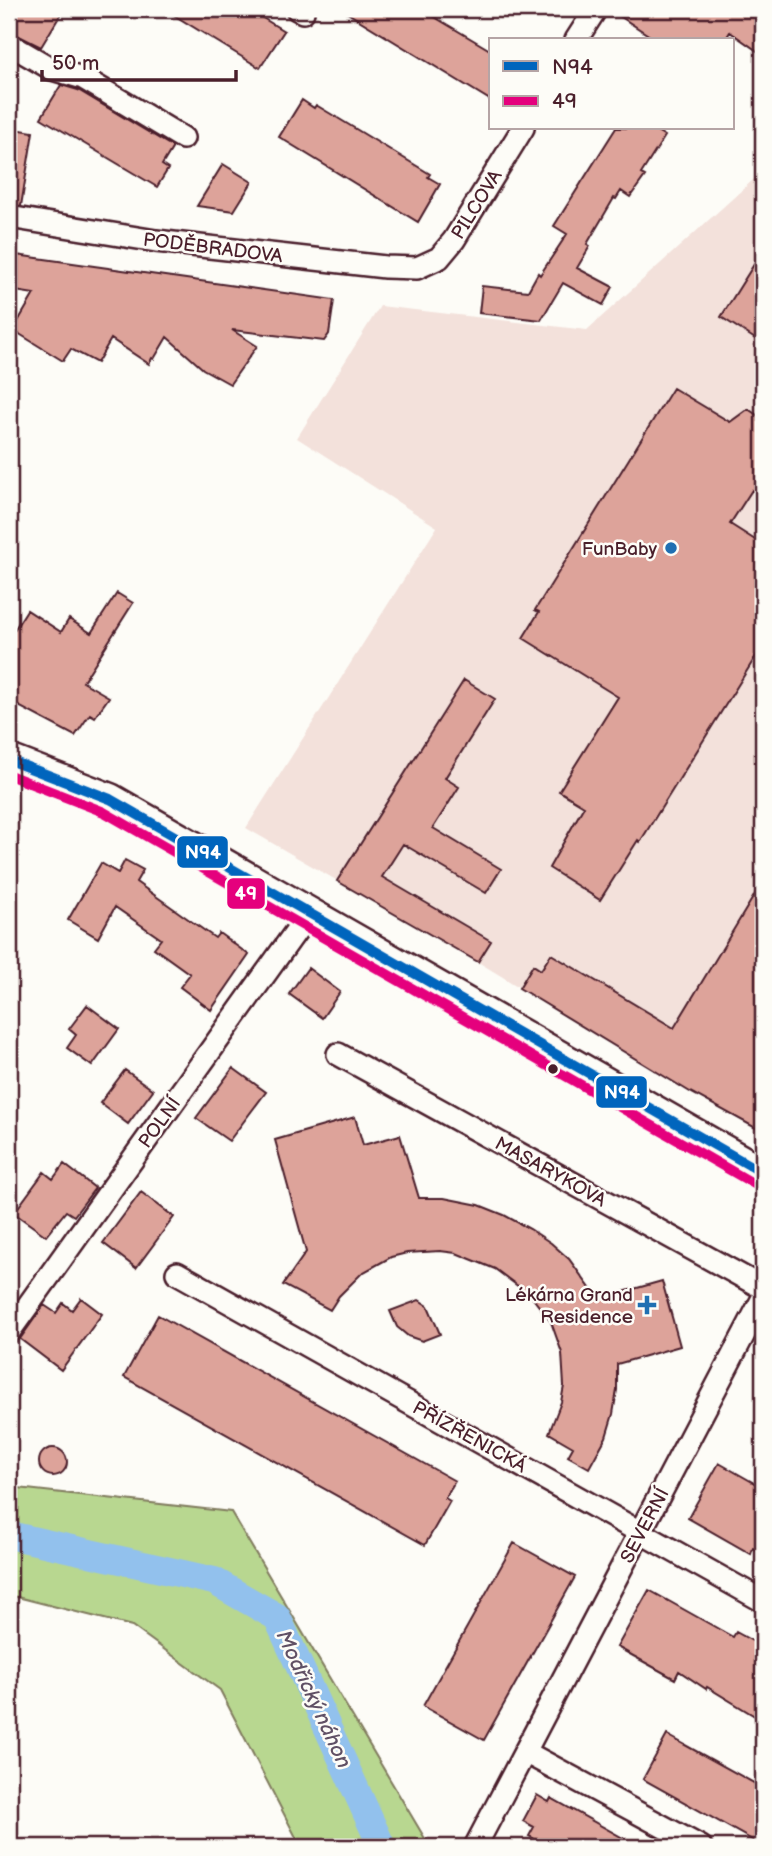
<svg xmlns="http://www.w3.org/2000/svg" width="772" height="1856" viewBox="0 0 772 1856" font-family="'Balsamiq Sans',sans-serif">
  <rect width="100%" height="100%" fill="#fdfcf7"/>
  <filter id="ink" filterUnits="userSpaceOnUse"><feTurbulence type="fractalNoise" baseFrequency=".0143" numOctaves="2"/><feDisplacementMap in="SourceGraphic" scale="14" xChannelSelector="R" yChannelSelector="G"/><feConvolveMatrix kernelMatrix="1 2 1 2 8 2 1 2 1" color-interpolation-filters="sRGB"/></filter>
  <g filter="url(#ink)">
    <!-- built -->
    <path fill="#f3e1db" d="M763 171V1132L690 1091 478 962 246 828 437 527 297 438 380 306 587 330Z"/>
    <!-- green -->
    <path fill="#b8d790" stroke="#817b5e" stroke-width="2" d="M9 1487 231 1512 430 1847H301L220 1690 132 1626 9 1595Z"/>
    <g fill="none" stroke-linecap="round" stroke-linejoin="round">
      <!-- canal -->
      <path stroke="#92c1ed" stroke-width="28" d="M9 1535 214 1581 277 1617 382 1847"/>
    </g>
    <!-- building -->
    <path fill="#dda39a" stroke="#4a1f2b" stroke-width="2" d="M15 9H64L41 47 9 31V20Z
      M164 9H248L284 31 260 68Z
      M341 9H421L490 50V100Z
      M609 9H763V55L730 32 725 40H656Z
      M61 85 78 90 173 147 162 165 168 169 157 187 41 118Z
      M302 100 314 108 316 105 336 117 430 174 428 177 440 184 418 222 279 137Z
      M9 128 33 132 21 206 9 204Z
      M616 128H652L665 136 641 174 645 176 630 197 621 191 616 199 614 198 587 244 590 246 577 268 613 287 603 305 563 283 541 320 479 313 482 286 528 291 538 273 540 275 567 234 554 226Z
      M223 164 252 182 234 211 197 206Z
      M763 250V344L721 317Z
      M9 254 334 300 329 334 324 341 232 330 257 346 230 384 203 369 167 337 154 359 152 358 149 364 111 339 97 363 71 349 63 361 13 330 34 294 9 290Z
      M673 388 730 422 748 409 763 419V497L752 490 730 524 763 545V645L640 842 638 840 600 900 549 868 584 806 559 791 618 697 523 638 539 612 535 610Z
      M117 593 133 603 83 682 109 697 95 717 90 714 75 736 9 701V638L27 610 61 632 69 619 91 633Z
      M464 680 495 699 445 778 459 787 433 828 501 869 486 893 403 844 382 877 491 941 478 962 337 881Z
      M125 860 143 870 136 882 215 938 219 933 249 955 211 1010 180 987 190 974 154 948 161 939 115 907 98 938 68 920 101 863 118 873Z
      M763 881V1132L690 1092 519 988 533 965 541 970 551 954 674 1028Z
      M308 968 340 992 322 1018 289 994Z
      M87 1005 119 1029 92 1066 67 1048 76 1035 69 1029Z
      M233 1068 266 1092 229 1141 196 1118Z
      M125 1070 153 1090 128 1124 100 1103Z
      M355 1117 363 1145 400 1135 419 1198H444L479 1205 504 1215 530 1229 551 1243 569 1259 598 1299 662 1281 680 1346 617 1364V1390L613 1414 606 1437 589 1468 568 1456 573 1447 549 1433 561 1402 564 1386 562 1353 551 1322 531 1296 495 1269 456 1253 440 1251 407 1253 391 1257 362 1273 339 1296 330 1310 283 1285 306 1252 275 1140Z
      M64 1164 95 1188 74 1216 66 1211 46 1236 14 1213 44 1172 53 1179Z
      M141 1192 174 1217 136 1268 103 1243Z
      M81 1298 102 1314 61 1370 20 1339 44 1305 56 1313 63 1303 72 1310Z
      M419 1300 428 1306 440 1334 422 1341 408 1336 397 1327 390 1311Z
      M158 1315 455 1481 445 1498 450 1501 425 1545 124 1377Z
      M39 1462a14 14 0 1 1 28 0a14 14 0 1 1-28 0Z
      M719 1463 763 1488V1554L753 1548 751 1554 688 1518Z
      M514 1543 575 1577 484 1740 423 1706Z
      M649 1590 733 1637 736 1632 763 1647V1721L707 1687 706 1689 679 1671 675 1679 617 1647Z
      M667 1735 763 1788V1846L643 1779Z
      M537 1795 549 1802 551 1798 639 1847H549L529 1836 534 1827 523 1821Z"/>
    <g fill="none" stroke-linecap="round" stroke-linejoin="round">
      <defs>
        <path id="street" d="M297 9 303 12
          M576 40 596 9
          M9 44 52 69 83 78 183 138
          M9 217 156 241 385 267 417 268 439 258 454 240 523 128
          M338 1054 763 1288
          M177 1273 763 1601
          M9 1332 309 913
          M525 1752 701 1847
          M475 1847 763 1298"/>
        <path id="secondary" d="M9 760 110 799 763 1173"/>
      </defs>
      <!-- street casing -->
      <use href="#street" stroke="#4a1f2b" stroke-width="26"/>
      <!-- secondary casing -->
      <use href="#secondary" stroke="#4a1f2b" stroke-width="35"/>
      <!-- street -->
      <use href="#street" stroke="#fdfcf7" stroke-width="21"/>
      <!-- secondary -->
      <use href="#secondary" stroke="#fdfcf7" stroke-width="30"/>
      <defs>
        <path id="bus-1" d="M9 760 110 799 763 1173"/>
        <path id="bus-2" d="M9 775 104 812 756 1185"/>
      </defs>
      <!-- bus-1 casing -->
      <use href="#bus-1" stroke="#fdfcf7" stroke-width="16"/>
      <!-- bus-2 casing -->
      <use href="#bus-2" stroke="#fdfcf7" stroke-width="16"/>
      <!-- bus-1 -->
      <use href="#bus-1" stroke="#0065bd" stroke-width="10"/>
      <!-- bus-2 -->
      <use href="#bus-2" stroke="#e5007d" stroke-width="10"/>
    </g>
  </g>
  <!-- markers -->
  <g fill="#1f6fb2" stroke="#fdfcf7" stroke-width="2.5">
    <circle cx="671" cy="548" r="7"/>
    <path d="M643.5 1294.5h7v7h7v7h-7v7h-7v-7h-7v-7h7z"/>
  </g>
  <circle fill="#4a1f2b" stroke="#fdfcf7" stroke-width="2.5" cx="553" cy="1069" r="6"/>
  <g text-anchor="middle" stroke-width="5" stroke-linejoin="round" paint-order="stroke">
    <!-- street labels -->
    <g font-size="19" fill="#4a1f2b" stroke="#fdfcf7">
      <text transform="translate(476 204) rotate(-58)" y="7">PILCOVA</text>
      <text transform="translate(213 247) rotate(7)" y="7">PODĚBRADOVA</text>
      <text transform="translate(159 1122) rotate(-54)" y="7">POLNÍ</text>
      <text transform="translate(551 1171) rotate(29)" y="7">MASARYKOVA</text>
      <text transform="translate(470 1436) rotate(29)" y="7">PŘÍZŘENICKÁ</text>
      <text transform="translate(644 1525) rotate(-62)" y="7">SEVERNÍ</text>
    </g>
    <!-- poi labels -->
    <g font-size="19" fill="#4a1f2b" stroke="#fdfcf7" text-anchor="end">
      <text x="657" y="555">FunBaby</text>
      <text x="633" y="1301">Lékárna Grand<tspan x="633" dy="22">Residence</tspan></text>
    </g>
    <!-- water labels -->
    <g font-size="21" font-style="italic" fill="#605065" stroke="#fdfcf7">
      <text transform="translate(314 1699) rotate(65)" y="7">Modřický náhon</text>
    </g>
  </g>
  <g stroke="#fdfcf7" stroke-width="2.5">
    <rect x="176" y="835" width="53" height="34" rx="7" fill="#0065bd"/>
    <rect x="226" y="877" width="40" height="33" rx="7" fill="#e5007d"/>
    <rect x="595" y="1075" width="53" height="34" rx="7" fill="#0065bd"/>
  </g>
  <g font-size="19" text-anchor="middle" font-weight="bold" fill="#fff">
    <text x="203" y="859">N94</text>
    <text x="246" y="900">49</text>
    <text x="622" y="1099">N94</text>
  </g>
  <!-- margin -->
  <rect width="772" height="1856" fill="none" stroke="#fdfcf7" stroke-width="35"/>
  <rect x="18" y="18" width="737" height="1821" fill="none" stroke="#4a1f2b" stroke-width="2.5" filter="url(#ink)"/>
  <!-- legend -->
  <rect x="489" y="38" width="245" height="91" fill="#fdfcf7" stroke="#b5a4a5" stroke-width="2"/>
  <rect x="503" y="61" width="35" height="10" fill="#0065bd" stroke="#b5a4a5" stroke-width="2"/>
  <text x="552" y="74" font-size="21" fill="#4a1f2b">N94</text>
  <rect x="503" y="96" width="35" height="10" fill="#e5007d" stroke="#b5a4a5" stroke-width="2"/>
  <text x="552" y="108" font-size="21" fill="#4a1f2b">49</text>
  <!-- scale -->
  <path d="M42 70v10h194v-10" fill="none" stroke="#4a1f2b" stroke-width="3.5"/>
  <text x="52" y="70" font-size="21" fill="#4a1f2b" stroke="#fdfcf7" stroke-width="5" paint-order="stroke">50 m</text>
</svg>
